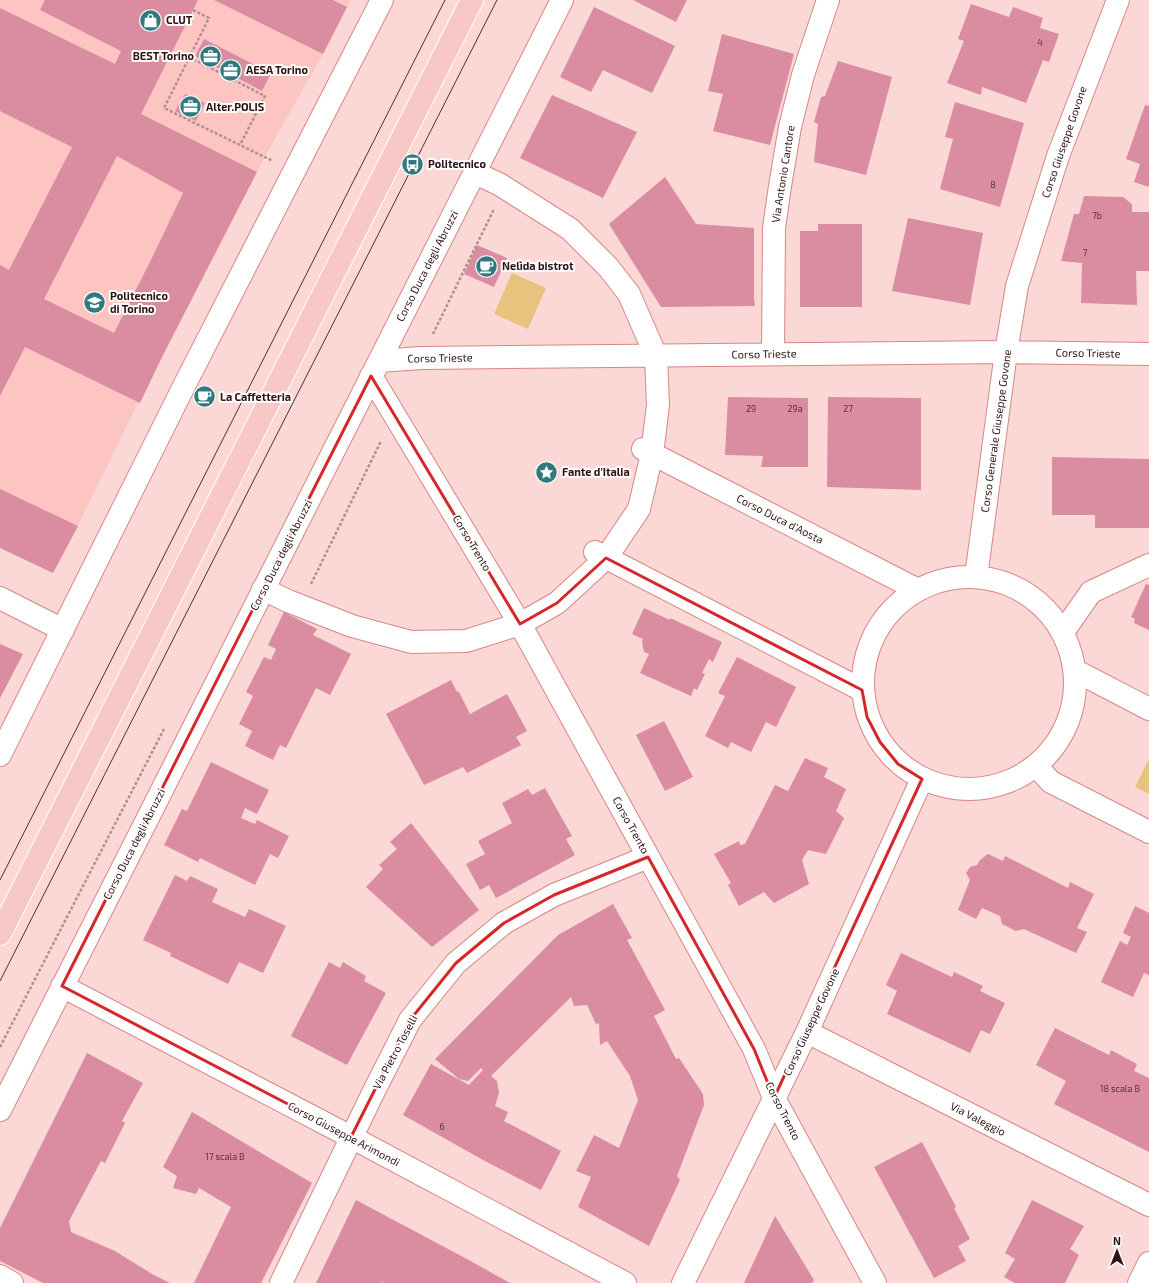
<svg xmlns="http://www.w3.org/2000/svg" width="1149" height="1283" viewBox="0 0 1149 1283" font-family="'Exo 2',sans-serif">
  <rect width="100%" height="100%" fill="#fbd8d6"/>
  <!-- built -->
  <path fill="#fdc5c1" d="M0 0H351L323 54 263 160 131 417 78 526 53 573 0 547Z"/>
  <!-- green -->
  <path fill="#e8c37d" d="M512 273 546 288 528 329 494 314Z
    M1149 759V794L1135 787Z"/>
  <!-- building -->
  <path fill="#da8ca1" fill-rule="evenodd" d="M45 0H198L141 114 257 172 162 357 140 403 25 347 0 396V265L9 270 72 147 0 111V8L115 64 121 51 40 10ZM117 156 183 193 150 262 114 333 44 299Z
    M214 0H333L347 7 323 54Z
    M633 0H687L676 22Z
    M971 4 1009 17 1013 7 1043 18 1040 28 1059 34 1049 62 1043 60 1026 103 982 87 981 95 947 83 964 41 958 39Z
    M594 7 675 46 652 93 603 70 591 92 560 77Z
    M722 34 794 54 770 145 713 131 723 94 708 91Z
    M204 39 271 73 262 91 195 56Z
    M838 61 892 77 866 175 814 162 818 124 814 122 821 97 825 96Z
    M185 94 205 103 196 121 175 111Z
    M552 95 637 132 603 198 520 158Z
    M955 102 1024 123 1000 207 940 189 953 139 945 137Z
    M1145 105 1149 106V187L1134 182 1140 164 1126 159Z
    M665 177 696 224 754 228V298L755 306 661 307 609 224Z
    M1084 196 1123 197 1132 204V212H1149V271H1136L1137 305 1081 303 1082 263 1061 261 1074 214H1079Z
    M908 218 983 233 970 305 892 291Z
    M818 224H862V307H800V231H818Z
    M477 245 507 258 494 287 464 274Z
    M728 397 808 398V467H761L763 456 725 455Z
    M828 397 921 398V490L827 487Z
    M1052 457 1149 459V528H1095V515H1052Z
    M0 489 78 526 53 573 0 548Z
    M1146 584 1149 585V630L1134 623 1135 619 1131 617Z
    M644 608 670 620V618L722 642 713 662 709 659 702 673 705 674 697 690 694 688 691 696 640 673 649 654 644 652 642 642 643 639 632 634Z
    M284 612 317 629 313 635 351 654 330 695 316 688 286 748 280 745 273 760 245 746 252 731 239 724 253 696 246 692 264 657 271 660 276 649 268 645Z
    M0 644 23 654 0 698Z
    M737 657 796 687 776 727 766 722 751 752 731 742 728 748 705 736 725 696 718 693Z
    M451 680 457 692H459L470 714 507 694 527 731 516 737 521 745 467 773 463 767 424 785 386 714Z
    M664 721 693 777 665 791 636 735Z
    M805 758 828 768 824 777 846 789 836 811 844 818 826 854 808 850 802 860 809 884 774 903 764 892 739 906 728 885 731 883 714 854 739 841 740 845 745 844 775 785 788 791Z
    M211 762 269 790 257 814 245 808 241 818 255 824 257 820 289 836 278 858 270 854 255 885 200 858 198 862 164 845 182 809 187 811Z
    M545 788 572 836 566 839 575 855 496 898 489 885 480 890 466 864 485 854 478 841 512 823 502 803 528 789 532 795Z
    M411 823 479 910 432 947 366 887 383 869 379 865 397 849 390 842Z
    M988 854 1003 861 1005 856 1068 888 1070 882 1094 894 1077 928 1087 932 1076 953 1024 929 1016 931 1002 924 1000 916 982 908 976 919 958 910 970 880 966 873 970 867 977 865 980 860Z
    M175 875 187 881 190 876 218 889 212 902 245 917 249 909 286 926 263 973 239 962 228 984 170 956 171 953 143 940Z
    M613 904 632 938 627 940 665 1010 654 1016 676 1059 679 1058 703 1094 704 1105 677 1176 680 1180 649 1246 578 1207 591 1177 576 1171 594 1135 619 1148 638 1100 630 1076 607 1041 600 1045 599 1023 596 1024 587 1005 574 1006 571 997 491 1076 497 1081 499 1093 495 1106 508 1112 504 1121 561 1151 541 1190 483 1160 403 1115 431 1064 469 1085 483 1070 481 1068 468 1081 459 1079 435 1059 558 935Z
    M1135 906 1149 913V975L1144 973 1133 997 1101 982 1120 941 1127 945 1131 937 1123 933Z
    M901 953 952 977 954 972 983 986 980 991 1005 1003 990 1034 981 1030 970 1053 887 1014 897 991 886 985Z
    M329 962 340 968 343 962 366 976 364 981 386 993 347 1065 291 1036Z
    M1055 1028 1109 1055 1111 1050 1137 1064 1134 1071 1149 1078V1152L1054 1104 1066 1081 1036 1065Z
    M87 1053 143 1083 122 1121 125 1123 105 1163 101 1161 69 1221 71 1232 115 1251 152 1274 170 1283H43L0 1261V1228Z
    M192 1112 312 1183 261 1283H194L231 1207 199 1188 196 1194 173 1188 177 1176 163 1167Z
    M922 1142 956 1207 954 1208 970 1239 958 1246 966 1261 934 1278 874 1167Z
    M356 1200 467 1259 510 1283H384L382 1282 381 1283H316Z
    M1032 1200 1084 1226 1070 1249 1079 1255 1065 1283H1015L1004 1277 1015 1259 1005 1253Z
    M775 1216 814 1280 812 1283H744Z"/>
  <g fill="none" stroke-linecap="round" stroke-linejoin="round">
    <defs>
      <path id="minor" d="M773 354 774 228 780 186 790 127 803 75 828 0
        M379 361 421 358 1006 352 1149 354
        M371 376 520 624 754 1049 774 1098 875 1283
        M643 449 918 590
        M595 552 862 690
        M863 683a106 106 0 1 1 212 0a106 106 0 1 1-212 0Z
        M976 577 1006 352 1017 286 1058 156 1118 0
        M263 589 288 601 352 626 411 642 466 641 520 624 557 603 606 558 639 509 652 454 658 405 656 356 629 294 608 267 570 229 499 184 475 173
        M0 598 63 630
        M1063 632 1091 592 1149 565
        M1076 671 1149 709
        M0 755 185 384 382 0
        M1037 767 1051 782 1149 832
        M62 986 351 1137 625 1283
        M807 1032 1149 1205
        M0 1110 562 0
        M0 1276 12 1283
        M281 1283 373 1093 410 1020 456 963 504 923 554 895 648 857
        M683 1283 807 1032 922 779
        M1139 1283 1149 1263"/>
      <path id="major" d="M0 934 472 0"/>
    </defs>
    <!-- minor casing -->
    <use href="#minor" stroke="#d68783" stroke-width="24"/>
    <!-- major casing -->
    <use href="#major" stroke="#fff" stroke-width="24"/>
    <!-- path -->
    <path stroke="#b2908f" stroke-width="2.5" stroke-dasharray="3 2" stroke-linecap="butt" d="M193 10 209 18 164 108 273 161
      M189 57 265 96 240 145
      M433 334 494 209
      M311 584 381 441
      M0 1047 165 727"/>
    <!-- minor -->
    <use href="#minor" stroke="#fff" stroke-width="22"/>
    <!-- major -->
    <use href="#major" stroke="#f7c8c6" stroke-width="22"/>
    <!-- tram -->
    <path stroke="#4f3130" stroke-width="1" d="M0 880 445 0
      M0 981 497 0"/>
  </g>
  <!-- marked area -->
  <path fill="none" stroke="#d62828" stroke-width="3" stroke-linejoin="round" d="M371 376 520 624 557 603 606 558 862 690 867 717 880 742 898 764 922 779 774 1098 754 1049 648 857 554 895 504 923 456 963 410 1020 351 1137 62 986Z"/>
  <!-- icons -->
  <defs>
    <symbol id="shop-disc" viewBox="-11 -11 22 22"><circle r="9.5" fill="#31797f" stroke="#fff"/><path d="M-5-2.5h2.3a2.7 3.5 0 0 1 5.4 0H5L5.5 6h-11ZM-1.5-2.5h3a1.5 2.3 0 0 0-3 0Z" fill="#fff"/></symbol>
    <symbol id="office-disc" viewBox="-11 -11 22 22"><circle r="9.5" fill="#31797f" stroke="#fff"/><path d="M-6-3h4V-5.5h4V-3h4V5H-6ZM-1-4.5V-3h2v-1.5ZM-6 0V1H6V0Z" fill="#fff"/></symbol>
    <symbol id="bus-disc" viewBox="-11 -11 22 22"><circle r="9.5" fill="#31797f" stroke="#fff"/><path d="M-5-6H5V4H4V6H2V4H-2V6H-4V4H-5ZM-3.5-4V0h7V-4ZM-3.5 1.2v1.5H-2V1.2ZM2 1.2v1.5H3.5V1.2Z" fill="#fff"/></symbol>
    <symbol id="cafe-disc" viewBox="-11 -11 22 22"><circle r="9.5" fill="#31797f" stroke="#fff"/><path d="M-5.5-4.5H6V0H3Q3 3.5 0 3.5H-2.5Q-5.5 3.5-5.5 0ZM3-3.2v2h1.7v-2ZM-6 4.5H4V6H-6Z" fill="#fff"/></symbol>
    <symbol id="university-disc" viewBox="-11 -11 22 22"><circle r="9.5" fill="#31797f" stroke="#fff"/><path d="M0-5L7-2L0 1L-7-2ZM-4 1L0 2.5L4 1V4Q0 6-4 4Z" fill="#fff"/></symbol>
    <symbol id="sight-disc" viewBox="-11 -11 22 22"><circle r="9.5" fill="#31797f" stroke="#fff"/><path d="M0-6L1.8-2.2L6-1.7L2.9 1.2L3.7 5.4L0 3.3L-3.7 5.4L-2.9 1.2L-6-1.7L-1.8-2.2Z" fill="#fff"/></symbol>
  </defs>
  <g fill-rule="evenodd">
    <use href="#shop-disc" x="138" y="8" width="25" height="25"/>
    <use href="#office-disc" x="198" y="44" width="25" height="25"/>
    <use href="#office-disc" x="218" y="58" width="25" height="25"/>
    <use href="#office-disc" x="178" y="94" width="25" height="25"/>
    <use href="#bus-disc" x="400" y="152" width="25" height="25"/>
    <use href="#cafe-disc" x="474" y="254" width="25" height="25"/>
    <use href="#university-disc" x="82" y="290" width="25" height="25"/>
    <use href="#cafe-disc" x="192" y="384" width="25" height="25"/>
    <use href="#sight-disc" x="534" y="460" width="25" height="25"/>
  </g>
  <g text-anchor="middle" stroke-width="4" stroke-linejoin="round" paint-order="stroke">
    <!-- number labels -->
    <g font-size="9" fill="#5b3136">
      <text x="1040" y="46">4</text>
      <text x="993" y="188">8</text>
      <text x="1097" y="219">7b</text>
      <text x="1085" y="256">7</text>
      <text x="751" y="412">29</text>
      <text x="795" y="412">29a</text>
      <text x="848" y="412">27</text>
      <text x="1120" y="1092">18 scala B</text>
      <text x="442" y="1130">6</text>
      <text x="225" y="1160">17 scala B</text>
    </g>
    <!-- poi labels -->
    <g font-size="11" font-weight="bold" fill="#311313" stroke="#fff" text-anchor="start">
      <text x="166" y="24">CLUT</text>
      <text x="194" y="60" text-anchor="end">BEST Torino</text>
      <text x="246" y="74">AESA Torino</text>
      <text x="206" y="111">Alter.POLIS</text>
      <text x="428" y="168">Politecnico</text>
      <text x="502" y="270">Nelìda bistrot</text>
      <text x="110" y="300">Politecnico<tspan x="110" dy="13">di Torino</tspan></text>
      <text x="220" y="401">La Caffetteria</text>
      <text x="562" y="476">Fante d'Italia</text>
    </g>
    <!-- street labels -->
    <g font-size="11" fill="#311313" stroke="#fff">
      <text transform="translate(1064 142) rotate(-71)" y="4">Corso Giuseppe Govone</text>
      <text transform="translate(783 174) rotate(-81)" y="4">Via Antonio Cantore</text>
      <text transform="translate(427 266) rotate(-63)" y="4">Corso Duca degli Abruzzi</text>
      <text transform="translate(1088 353) rotate(1)" y="4">Corso Trieste</text>
      <text transform="translate(764 354) rotate(-1)" y="4">Corso Trieste</text>
      <text transform="translate(440 358) rotate(-1)" y="4">Corso Trieste</text>
      <text transform="translate(996 431) rotate(-82)" y="4">Corso Generale Giuseppe Govone</text>
      <text transform="translate(780 519) rotate(27)" y="4">Corso Duca d'Aosta</text>
      <text transform="translate(472 543) rotate(59)" y="4">Corso Trento</text>
      <text transform="translate(281 555) rotate(-63)" y="4">Corso Duca degli Abruzzi</text>
      <text transform="translate(631 825) rotate(61)" y="4">Corso Trento</text>
      <text transform="translate(134 844) rotate(-63)" y="4">Corso Duca degli Abruzzi</text>
      <text transform="translate(811 1022) rotate(-65)" y="4">Corso Giuseppe Govone</text>
      <text transform="translate(395 1052) rotate(-62)" y="4">Via Pietro Toselli</text>
      <text transform="translate(783 1111) rotate(63)" y="4">Corso Trento</text>
      <text transform="translate(978 1119) rotate(27)" y="4">Via Valeggio</text>
      <text transform="translate(344 1134) rotate(28)" y="4">Corso Giuseppe Arimondi</text>
    </g>
  </g>
  <!-- north arrow -->
  <g transform="translate(1117 1251)" stroke="#ffffff" stroke-width="3" paint-order="stroke">
  <path d="M0-3L7 15L0 10L-7 15Z" fill="#311313"/>
  <text y="-6" font-size="11" font-weight="bold" text-anchor="middle" fill="#311313">N</text>
  </g>
</svg>
